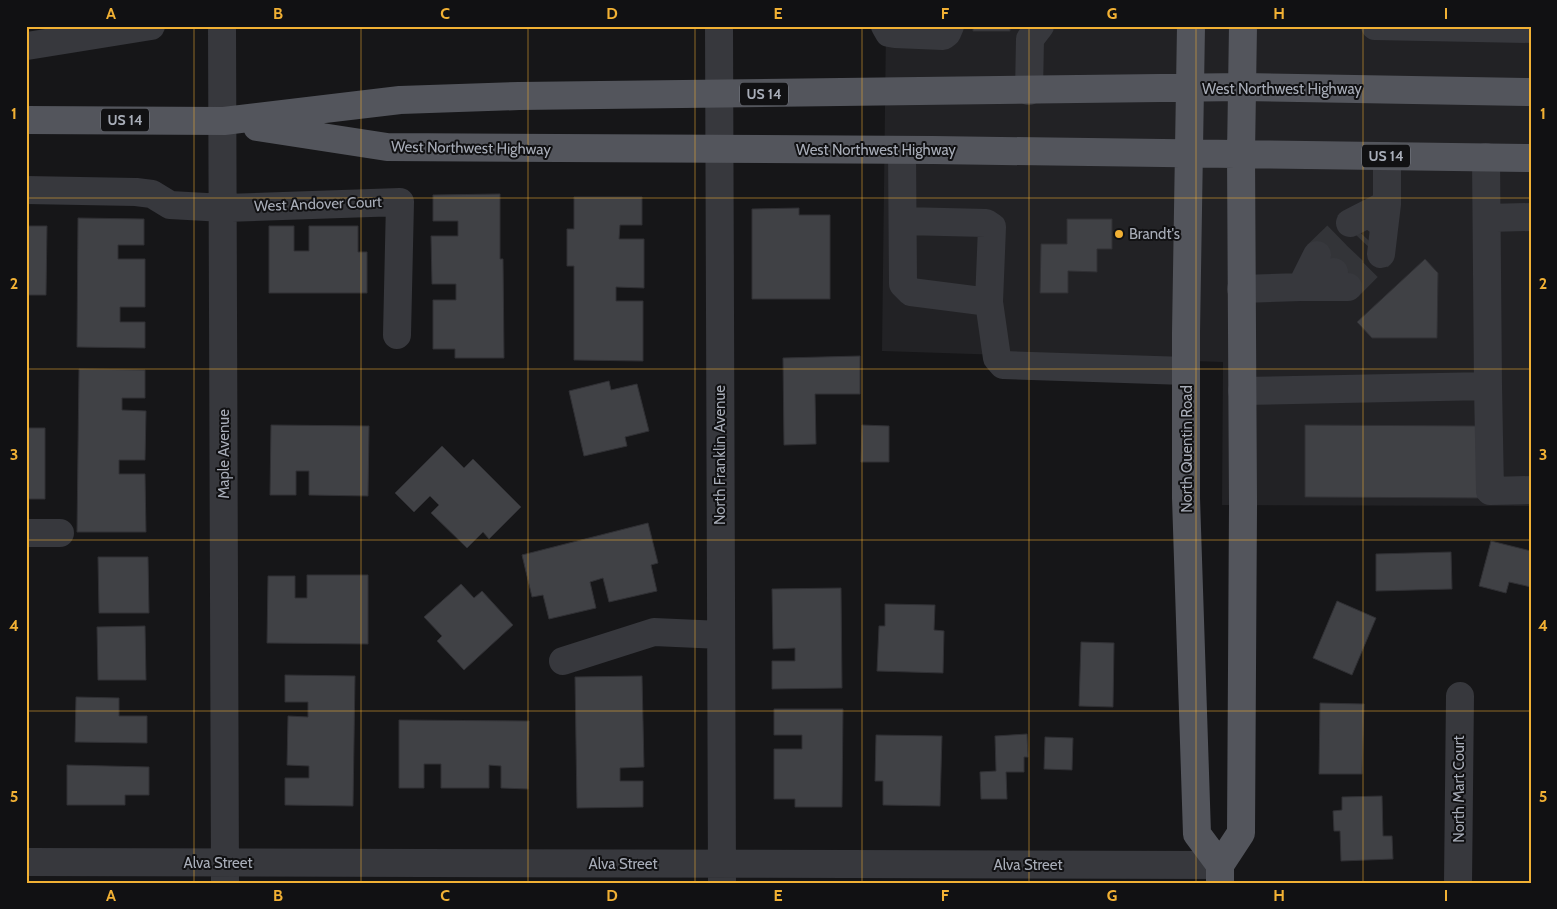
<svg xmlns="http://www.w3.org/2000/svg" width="1557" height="909" viewBox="0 0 1557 909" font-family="Cabin,sans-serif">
  <rect width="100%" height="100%" fill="#161618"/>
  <!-- built -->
  <path fill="#222225" d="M886 26H1531V506L1222 505 1223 362 882 351Z"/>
  <!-- building -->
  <path fill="#404145" stroke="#303034" d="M973 26H1010V31H973Z
    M500 194V259H503L504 358H455V349H433V300H456V284H432L431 236H458V221H433V195Z
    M574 197H642V225H620L619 239H644V288L616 287V301H643V361L574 360V266H567V229H574Z
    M799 208V215H830V299H752V209Z
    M78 218 144 219V245H118V259H145V307H120V322H145V348L77 347Z
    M1067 219H1112V249H1097V272L1068 271V293H1040L1041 244H1067Z
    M26 226H47L46 295H26Z
    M269 226H294V251H309V226H358V252H367V293H269Z
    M1425 259 1438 273 1437 338H1372L1357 322Z
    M860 356V394H815L816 444 784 445 783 358Z
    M79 369 145 370V398H122V410L146 411 145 460H119V474H145L146 532H77Z
    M609 381 611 390 637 384 649 431 625 437 627 446 584 456 569 391Z
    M271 425 369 426 368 496 309 495V471H296V495H270Z
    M862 425 889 426V462H861Z
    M1305 425 1480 426 1479 498 1305 497Z
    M26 428H45V499H26Z
    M442 446 464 468 473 459 521 507 489 539 483 532 467 548 431 513 439 505 430 496 414 512 395 493Z
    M648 523 658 563 651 565 657 591 609 602 603 578 590 582 596 608 549 619 543 595 532 597 522 555Z
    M1491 541 1531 551V587L1509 582 1506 593 1479 586Z
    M1451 552 1452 589 1376 591V554Z
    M98 557H148L149 613H99Z
    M307 575H368V644L267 643 268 576H295V598H307Z
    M461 584 474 598 482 591 513 625 464 670 437 641 442 636 424 617Z
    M841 588 842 688 772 689V661H795V648L773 649 772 589Z
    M1337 601 1376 618 1352 675 1313 658Z
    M885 604 935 605 934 630 944 631 943 673 877 671 879 626H885Z
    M145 626 146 680H98L97 627Z
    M1081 642 1114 643 1113 707 1079 706Z
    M285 675 355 676 353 806 285 805V778H309V766L287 765 288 716 308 717V702H285Z
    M642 676 644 767 620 768V781H643V807L577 808 575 677Z
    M76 697 119 698V716H147V743L75 742Z
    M1320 703 1364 704 1362 774H1319Z
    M774 709H843L842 807H795V799H774V749H802V735H774Z
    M399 720 529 721 528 789 501 788V766L489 765V788H441V764H424V788H399Z
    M1027 734 1028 757H1024V772H1006L1007 799H981L980 772 996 771 995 736Z
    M876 735 942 736 940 806 883 805V781H875Z
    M1045 737 1073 738 1072 770 1044 769Z
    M67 765 149 767V795H125V805H67Z
    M1382 796 1383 836H1392L1393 859 1341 861 1340 831H1334L1333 811 1342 810V797Z"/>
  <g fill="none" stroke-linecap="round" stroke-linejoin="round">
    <!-- minor-tunnel -->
    <path stroke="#333438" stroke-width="28" stroke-dasharray="28 14" stroke-linecap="butt" d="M1317 255 1350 223
      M1334 272 1366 238
      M1348 287 1381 254"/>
    <!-- minor -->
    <path stroke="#37383d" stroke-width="28" d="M222 26 225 881
      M719 26 722 881
      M885 26 889 33 895 34 943 36 947 33 950 26
      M1375 26 1531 29
      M27 46 151 26
      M1029 91 1030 39 1040 26
      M902 150 903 284 911 292 989 302 997 358 1003 365 1186 371
      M26 190 136 192 152 194 170 205 224 208 400 202 397 335
      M1487 218 1531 217
      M1377 220 1387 204V156
      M903 221 986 223 992 227 989 302
      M1350 223 1387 204 1381 254
      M1334 272 1301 287H1348
      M1241 289 1301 287 1317 255
      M1488 386 1490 491 1531 490
      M1242 391 1488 386 1486 157
      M26 533H60
      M563 661 654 632 721 635
      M26 862 1220 865
      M1458 883 1460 696"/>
    <!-- major -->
    <path stroke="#53555c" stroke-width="28" d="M1191 26 1186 333V498L1197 834 1220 865
      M26 120 224 121 400 100 519 96 1243 87 1531 92
      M257 127 387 147 933 150 1531 158
      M1220 883V865L1241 833 1243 505 1241 154 1243 26"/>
  </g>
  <!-- grid -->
  <path fill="none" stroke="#f2b134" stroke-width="1" stroke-opacity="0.55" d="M194 26V883M361 26V883M528 26V883M695 26V883M862 26V883M1029 26V883M1196 26V883M1363 26V883M26 198H1531M26 369H1531M26 540H1531M26 711H1531"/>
  <!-- markers -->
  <circle fill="#f2b134" stroke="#111113" stroke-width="2" cx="1119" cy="234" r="5"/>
  <g text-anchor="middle" stroke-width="4" stroke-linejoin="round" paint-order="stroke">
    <!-- shield labels -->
    <g fill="#111113" stroke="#7b7e86" stroke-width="1">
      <rect x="740" y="82.5" width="48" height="23" rx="4"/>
      <rect x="101" y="108.5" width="48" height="23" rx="4"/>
      <rect x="1362" y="144.5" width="48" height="23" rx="4"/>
    </g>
    <g font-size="14" font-weight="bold" fill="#a8adb8">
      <text x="764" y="99">US 14</text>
      <text x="125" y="125">US 14</text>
      <text x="1386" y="161">US 14</text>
    </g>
    <!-- street labels -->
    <g font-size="15" fill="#a8adb8" stroke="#111113">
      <text x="1282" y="94">West Northwest Highway</text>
      <text transform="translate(471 148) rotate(1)" y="5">West Northwest Highway</text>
      <text x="876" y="155">West Northwest Highway</text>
      <text transform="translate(318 204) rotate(-2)" y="5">West Andover Court</text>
      <text transform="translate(1187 449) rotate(-90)" y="5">North Quentin Road</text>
      <text transform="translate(224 454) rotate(-90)" y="5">Maple Avenue</text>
      <text transform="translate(720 455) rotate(-90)" y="5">North Franklin Avenue</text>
      <text transform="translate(1459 789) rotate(-90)" y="5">North Mart Court</text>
      <text x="218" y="868">Alva Street</text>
      <text x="623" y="869">Alva Street</text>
      <text x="1028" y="870">Alva Street</text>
    </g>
    <!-- poi labels -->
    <g font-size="15" fill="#a8adb8" stroke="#111113" text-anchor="start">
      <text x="1129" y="239">Brandt's</text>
    </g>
  </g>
  <!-- border -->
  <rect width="1557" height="909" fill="none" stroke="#111113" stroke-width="55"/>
  <rect x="28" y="28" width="1502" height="854" fill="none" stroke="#f2b134" stroke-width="2"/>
  <g font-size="16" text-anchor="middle" font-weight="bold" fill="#f2b134">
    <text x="111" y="19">A</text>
    <text x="278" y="19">B</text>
    <text x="445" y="19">C</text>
    <text x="612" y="19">D</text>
    <text x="778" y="19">E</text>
    <text x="945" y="19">F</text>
    <text x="1112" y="19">G</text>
    <text x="1279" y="19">H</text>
    <text x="1446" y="19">I</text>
    <text x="14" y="119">1</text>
    <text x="1543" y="119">1</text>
    <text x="14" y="289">2</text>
    <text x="1543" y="289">2</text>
    <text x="14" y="460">3</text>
    <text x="1543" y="460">3</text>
    <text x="14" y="631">4</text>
    <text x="1543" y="631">4</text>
    <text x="14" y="802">5</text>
    <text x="1543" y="802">5</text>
    <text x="111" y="901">A</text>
    <text x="278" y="901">B</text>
    <text x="445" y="901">C</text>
    <text x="612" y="901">D</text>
    <text x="778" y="901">E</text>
    <text x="945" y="901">F</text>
    <text x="1112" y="901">G</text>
    <text x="1279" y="901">H</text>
    <text x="1446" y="901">I</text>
  </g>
</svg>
